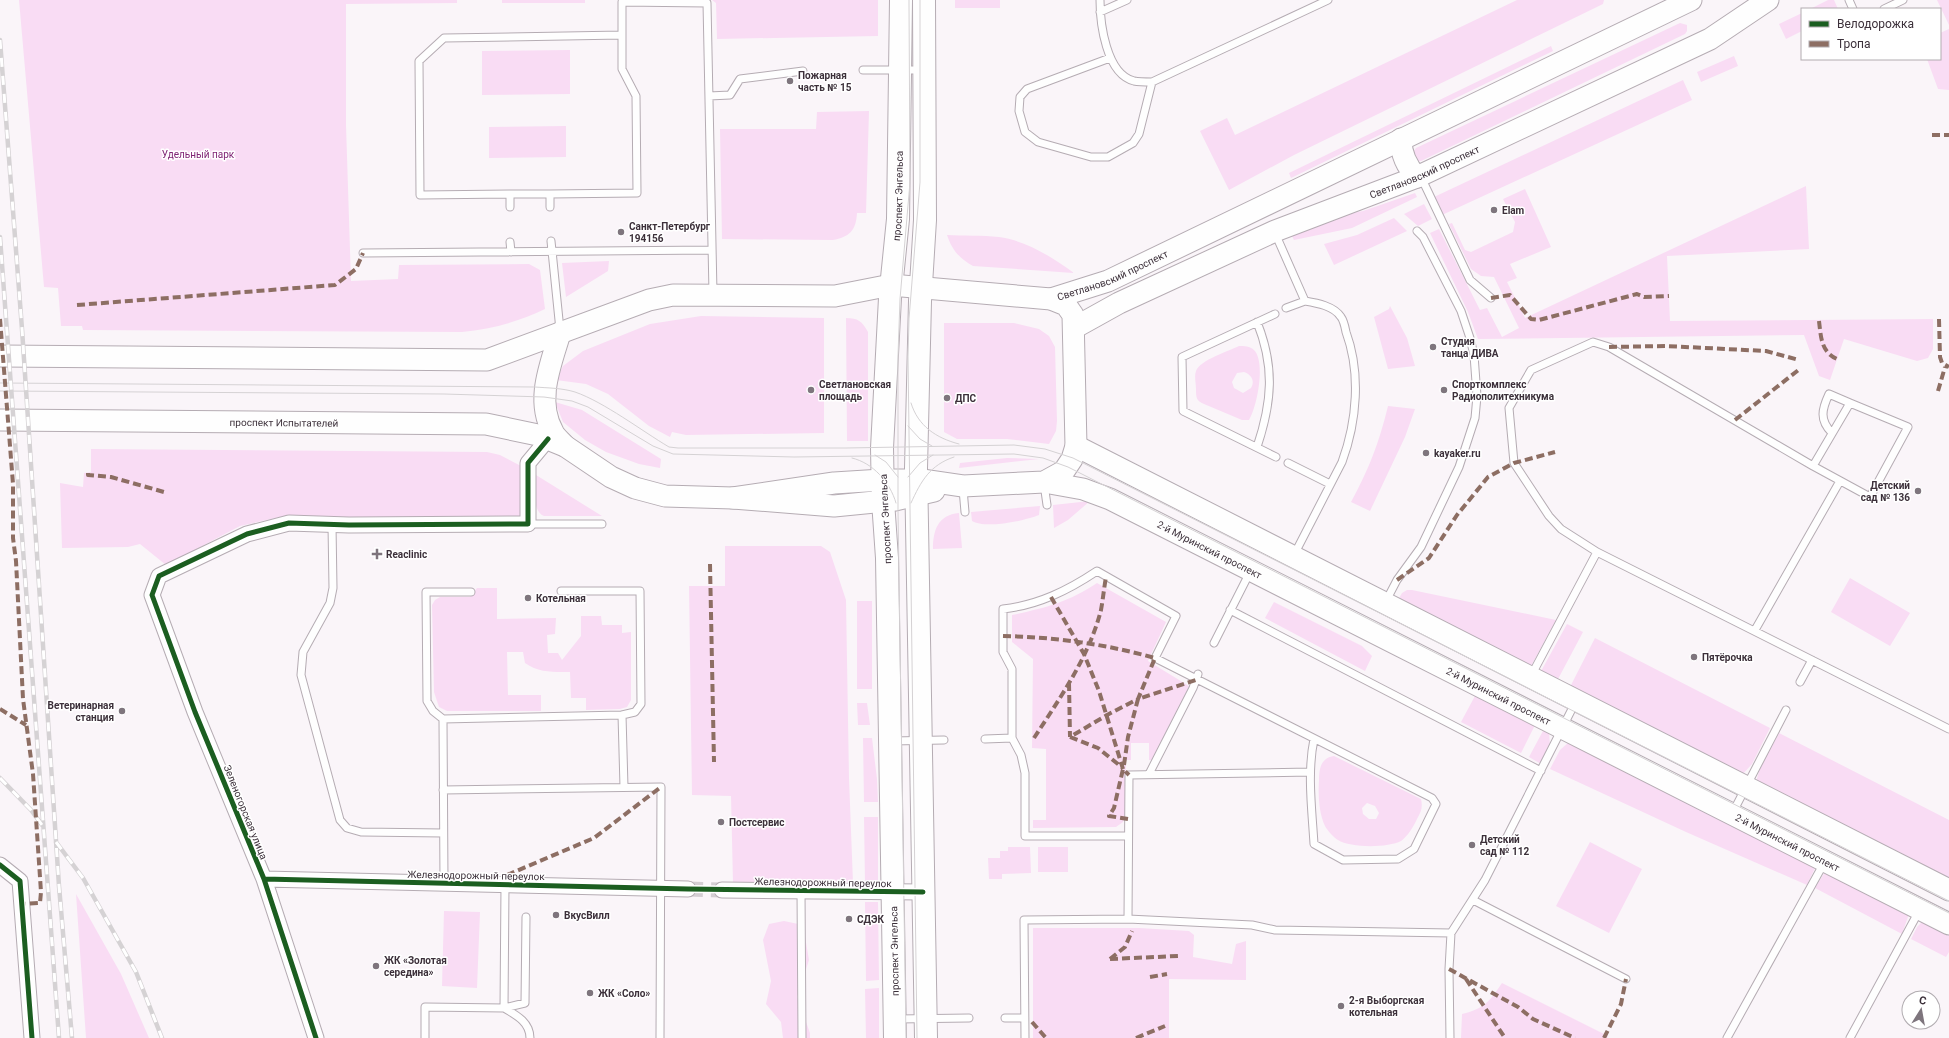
<svg xmlns="http://www.w3.org/2000/svg" width="1949" height="1038" viewBox="0 0 1949 1038" font-family="Roboto,sans-serif">
  <rect width="100%" height="100%" fill="#faf5f9"/>
  <!-- green -->
  <path fill="#f9dcf4" fill-rule="evenodd" d="M19 0H457V3L346 4V125L351 281 398 279 399 265 529 264 540 270 545 309C518 322 492 329 462 332L83 330 82 326H61L58 288 44 287Z
    M502 0H585V3H502Z
    M712 0H878V36L717 39 716 3Z
    M955 0H1000V8H955Z
    M1517 0H1604L1603 4 1294 155 1229 190 1200 131 1227 118 1235 135Z
    M1828 0H1834L1838 9H1810Z
    M1937 0H1949V25Z
    M1802 13V31L1786 39 1779 24Z
    M1680 23 1687 25V31L1685 34 1421 161H1417L1412 154 1416 148Z
    M1949 29V90L1938 89 1927 59H1940V33Z
    M1551 46 1553 51 1291 178 1289 173Z
    M570 50V94L482 95V51Z
    M1734 56 1738 66 1701 82 1697 72Z
    M1683 80 1692 100 1442 215 1434 197Z
    M869 111 866 213H857C856 231 849 237 833 240L722 239 720 129H816L817 112Z
    M566 126V157L489 158V127Z
    M1806 186 1809 249 1667 256 1670 321 1933 319V349L1928 358 1917 361 1844 339 1830 380 1819 376 1804 335 1478 339 1468 312 1430 233 1439 229 1480 310 1487 308 1502 337 1519 328 1494 277 1481 276 1471 269 1449 224 1452 223 1465 250 1471 252 1513 232 1515 222 1503 199 1525 189 1551 247 1510 264 1517 278 1507 282 1525 318Z
    M1415 193 1417 197 1352 228 1294 240 1290 232 1328 218 1363 211Z
    M1424 204 1432 219 1418 226 1404 214Z
    M1394 218 1407 231 1334 265 1324 244 1357 235Z
    M947 235C964 236 982 235 999 237 1027 241 1052 257 1074 273L973 266C959 258 952 250 947 235Z
    M609 261 608 271 566 297 562 263Z
    M1390 306 1407 338 1415 366 1388 369 1374 317 1389 309Z
    M701 316 824 318V433L686 435 672 432 670 437 649 426 608 394 586 384 556 380 563 366 583 351 650 324Z
    M846 318C858 318 862 321 868 332V441H847Z
    M944 323H1014L1039 329 1049 336 1055 347 1057 421 1056 431 1049 444 1007 439H957L944 432V402L951 401V395L944 394Z
    M1239 346C1244 346 1250 346 1254 350 1266 362 1257 407 1249 420H1242L1204 404C1196 401 1196 397 1196 389 1196 383 1194 376 1196 371 1200 360 1229 351 1239 346ZM1244 372C1252 375 1255 381 1251 388L1243 393 1234 388 1232 382 1237 373Z
    M555 402 582 410 661 459 660 468 639 464 606 452 585 440 563 422Z
    M1388 406 1415 409 1405 437 1370 511 1351 502C1369 469 1379 443 1388 406Z
    M91 449 487 452 500 455 521 466 522 516 356 518 289 515 240 526 166 565 140 544 128 547 62 548 60 483 83 487 84 473 91 472Z
    M1007 458 1039 459 959 468 960 463Z
    M536 475 602 516H544C531 511 536 487 536 475Z
    M1090 501 1068 520 1054 528 1053 505Z
    M1040 506 1039 515C1024 521 985 529 972 521L971 512Z
    M959 513 962 548 933 549C933 530 938 515 959 513Z
    M725 546H821L830 552 846 600 849 778 853 883H733L731 796 692 795 689 586H725Z
    M1850 578 1910 613 1890 646 1831 612Z
    M1097 583 1166 622 1148 661 1189 686 1154 760H1149V743H1131V760H1126L1125 815 1123 822 1116 827 1033 828V820H1046V749L1032 748 1033 659 1012 642V615C1045 608 1069 602 1097 583Z
    M477 588H497V619L556 618 555 634 547 635 548 653H558L562 660 581 636V616H601L602 625H622V633L631 632V700L627 707 620 709 586 710V698H571L570 672C554 672 539 673 525 663L523 652H507L508 695H541V711H447L439 707 434 692 432 605 435 600 440 597H470Z
    M1407 590H1412L1556 620 1530 668 1398 600 1402 593Z
    M857 601H872V689H857Z
    M1274 602 1362 646 1372 656 1365 671 1265 618Z
    M1567 624 1583 632 1557 681 1540 673Z
    M1595 638 1770 728 1752 764 1742 775 1570 687Z
    M1476 694 1535 725 1521 753 1461 722Z
    M857 703H867L870 725H858Z
    M1544 729 1549 732 1550 745 1541 764 1529 757Z
    M1779 733 1949 820V880L1756 782 1760 768Z
    M863 738H872L877 779 878 802H864Z
    M1569 742 1816 866 1807 885 1686 832 1550 769 1560 750Z
    M1334 756 1421 799C1423 808 1421 812 1417 819 1414 826 1407 837 1401 841 1388 848 1350 848 1338 840 1334 838 1327 830 1325 826 1319 814 1318 795 1319 781 1319 768 1321 758 1334 756ZM1367 803 1375 806 1379 813 1376 819H1369L1363 814 1362 808Z
    M864 817H878V883H865Z
    M1590 842 1642 869 1609 933 1556 906Z
    M1008 847H1030L1031 873 1002 874V879H989L988 858H1000V851H1008Z
    M1038 847H1068V872H1038Z
    M1825 872 1909 914 1902 934 1815 888Z
    M76 894 121 974 149 1038H86Z
    M865 902H878L879 980 866 981Z
    M444 911 480 912 477 988 442 986Z
    M784 921 803 925 809 960 797 997 810 1033V1038H783L781 1022 766 1004 771 981 763 940 769 924Z
    M1923 921 1949 934V952L1946 957 1911 939 1917 927Z
    M1033 928H1139L1189 931 1194 935 1193 957 1232 964 1236 944 1246 941V980L1169 979V1038H1033Z
    M1502 983 1608 1036 1607 1038H1461L1462 1014C1484 1009 1490 1001 1502 983Z
    M879 988V1038H866L865 989Z"/>
  <g fill="none" stroke-linecap="round" stroke-linejoin="round">
    <!-- minor-tunnel -->
    <path stroke="#d4ced3" stroke-width="15" stroke-dasharray="15 8" stroke-linecap="butt" d="M688 889 722 890"/>
    <defs>
      <path id="service" d="M1100 0C1100 23 1106 74 1134 81 1139 82 1146 82 1152 82L1328 0
        M1849 0 1853 9
        M1884 9 1903 0
        M1100 12 1127 0
        M1110 58 1027 89 1020 97 1019 111 1025 132 1038 142 1091 157H1108L1133 143 1139 134 1152 82
        M863 70H923
        M709 96 730 95 740 79 803 71
        M1421 177 1470 280 1491 298
        M510 194H550
        M510 207V194L420 195 419 61 444 38 622 35
        M550 207V194L637 193 636 96 622 69V2L707 3 713 293
        M1275 233 1305 301C1317 303 1334 306 1341 317 1344 321 1345 327 1346 332 1361 373 1357 421 1342 462L1294 555
        M551 241 560 330
        M510 242 511 252
        M363 253 712 250
        M1286 308 1305 301
        M1275 314 1182 357 1183 411 1276 457
        M1832 433C1819 420 1822 409 1829 394L1850 403
        M1257 447C1272 402 1275 367 1257 322
        M1288 463 1330 484
        M1044 484 1047 505
        M963 489 965 512
        M528 524H602
        M332 525 333 588 330 603 303 652 301 675 340 820 347 828 361 832 443 833
        M1597 552 1561 529 1549 516 1514 463 1509 408 1531 370 1593 342 1609 347 1813 466 1870 497 1908 427 1850 403 1813 466
        M561 591H640L641 704 635 712 622 715
        M1386 601 1397 580 1421 547 1459 467 1475 418 1477 396 1474 355 1470 338 1461 311 1423 237 1417 231
        M1230 610 1541 771
        M1755 630 1840 481
        M1214 643 1250 572
        M1531 676 1597 552 1949 729
        M1800 682 1812 660
        M443 719 433 711 427 701 426 592H471
        M985 739 1012 738
        M892 741 944 740
        M1149 774 1193 688 1198 674
        M443 790 661 787 660 1038
        M1733 812 1786 710
        M1128 836H1025V773L1021 755 1012 738V669L1003 652V609C1038 605 1067 591 1097 571L1176 616 1155 658 1432 798 1436 804 1414 849 1398 859 1343 860 1314 844C1312 810 1307 773 1314 739
        M444 883 443 719 622 715 624 787
        M801 890 802 1038
        M1473 900 1626 979
        M1128 919 1129 775 1310 772
        M504 1008 525 1003 526 917
        M504 1008C516 1015 530 1022 530 1038
        M1005 1018H1024
        M897 1019 969 1018
        M425 1038V1007L504 1008 505 885
        M1025 1038 1024 920 1128 919 1252 925 1275 930 1451 933 1485 880 1575 703
        M1450 1038 1449 969 1451 933
        M1727 1038 1824 863
        M1850 1038 1919 911"/>
      <path id="minor" d="M0 865 20 881 32 1038
        M264 879 688 889
        M722 890 923 892
        M316 1038 264 879 195 712 152 595 159 576 247 534 289 523 349 525 528 524V463L548 439"/>
      <g id="secondary">
        <path d="M1401 139C1401 154 1406 166 1417 177"/>
        <path id="s1" d="M1051 299 1108 281 1691 0"/>
        <path id="s2" d="M1074 328 1119 303 1275 231 1417 177 1710 39 1768 0"/>
        <path d="M560 333C551 364 535 400 553 432 555 437 561 441 565 446"/>
        <path d="M0 356 487 360 649 300 673 295 835 296 891 285 1051 299 1066 305 1073 315 1076 446 1072 459 1064 471 1044 482 963 486 922 480H882L834 483 733 498"/>
        <path id="s3" d="M0 420 486 424 538 435 565 446 611 477 635 488 665 496 733 498 834 506 895 500 934 491"/>
        <path d="M1076 446 1949 890"/>
        <path id="s4" d="M1044 482 1083 489 1110 499 1949 924"/>
      </g>
      <g id="primary">
        <path d="M924 0 925 220 920 301 916 468 926 1038"/>
        <path id="s5" d="M895 1038 887 558 883 501 882 448 890 298 898 219 901 0"/>
      </g>
    </defs>
    <!-- service casing -->
    <use href="#service" stroke="#b5acb3" stroke-width="9"/>
    <!-- minor casing -->
    <use href="#minor" stroke="#b5acb3" stroke-width="17"/>
    <!-- secondary casing -->
    <use href="#secondary" stroke="#b5acb3" stroke-width="23"/>
    <!-- primary casing -->
    <use href="#primary" stroke="#b5acb3" stroke-width="24"/>
    <!-- service -->
    <use href="#service" stroke="#fefefe" stroke-width="7"/>
    <!-- minor -->
    <use href="#minor" stroke="#fefefe" stroke-width="15"/>
    <!-- secondary -->
    <use href="#secondary" stroke="#fefefe" stroke-width="21"/>
    <!-- primary -->
    <use href="#primary" stroke="#fefefe" stroke-width="22"/>
    <!-- tram -->
    <path stroke="#d5d2d4" stroke-width="1" d="M0 383 535 387C548 388 562 388 575 392 604 402 642 431 669 447L678 448H846L1014 445 1045 449 1073 458 1949 901
      M0 391 444 394 544 397 572 401 588 407 653 446 673 454 794 457 1014 454 1043 458 1068 467 1949 913
      M911 403C918 426 936 438 959 444
      M908 426 920 439 932 446
      M875 455 886 462 898 477
      M852 458C873 463 890 482 896 503
      M908 477 920 463 933 455
      M911 503C921 481 930 465 954 457
      M906 1038 898 510V356L900 299 910 182 909 0
      M917 1038 908 356 909 319 920 182V0"/>
    <defs>
      <path id="rail" d="M0 40 22 329 59 886 72 1038
        M0 237 59 1038
        M0 778 31 810 42 825
        M56 842 83 878 136 972 162 1038"/>
    </defs>
    <!-- rail casing -->
    <use href="#rail" stroke="#d5d2d4" stroke-width="4.5"/>
    <!-- rail -->
    <use href="#rail" stroke="#fff" stroke-width="3" stroke-dasharray="9" stroke-linecap="butt"/>
    <!-- quiet -->
    <path stroke="#8d6e63" stroke-width="4" stroke-dasharray="8 4" stroke-linecap="butt" d="M1932 135H1949
      M1491 298 1510 295 1531 319 1539 320 1637 294 1644 297 1669 296
      M77 305 335 285 356 269 363 253
      M0 319 13 484V538L16 561 23 699 33 774 41 892 40 903 22 904
      M1939 319 1940 357 1942 363 1949 367
      M1819 321C1821 337 1821 352 1837 359
      M1609 347 1666 346 1766 351 1799 360
      M1938 391 1945 367
      M1735 420 1801 368
      M88 473V475L111 477 164 492
      M710 564 714 762
      M1397 580 1429 558 1457 515 1488 477 1514 463 1555 452
      M1051 597 1084 654 1099 691 1123 769
      M1003 636C1055 637 1105 644 1155 658L1138 699 1107 715 1070 737
      M1069 683 1070 737
      M0 709 26 725
      M1070 737 1098 748 1123 768
      M1034 738C1060 698 1089 657 1101 610 1103 599 1104 588 1106 577
      M1124 765 1128 737 1138 699 1196 680
      M1128 819 1109 816 1114 808 1123 769 1129 775
      M507 875 594 838 661 787
      M1110 959 1178 956
      M1110 959 1125 947 1132 931
      M1449 969 1518 1007 1533 1019 1575 1038
      M1150 977 1167 974
      M1466 979 1505 1038
      M1032 1022 1046 1038
      M1136 1038 1165 1026
      M1604 1038 1621 1004 1626 979"/>
    <defs>
      <path id="cycleway" d="M0 865 20 881 32 1038
        M264 879 688 889 923 892
        M316 1038 264 879 195 712 152 595 159 576 247 534 289 523 349 525 528 524V463L548 439"/>
    </defs>
    <!-- cycleway casing -->
    <use href="#cycleway" stroke="#fff" stroke-width="8"/>
    <!-- cycleway -->
    <use href="#cycleway" stroke="#1b5e20" stroke-width="5"/>
  </g>
  <!-- markers -->
  <g fill="#7e757d" stroke="#fff" stroke-width="1.5">
    <circle cx="790" cy="81" r="4"/>
    <circle cx="1494" cy="210" r="4"/>
    <circle cx="621" cy="232" r="4"/>
    <circle cx="1433" cy="347" r="4"/>
    <circle cx="811" cy="390" r="4"/>
    <circle cx="1444" cy="390" r="4"/>
    <circle cx="947" cy="398" r="4"/>
    <circle cx="1426" cy="453" r="4"/>
    <circle cx="1918" cy="491" r="4"/>
    <path d="M375 548h4v4h4v4h-4v4h-4v-4h-4v-4h4z"/>
    <circle cx="528" cy="598" r="4"/>
    <circle cx="1694" cy="657" r="4"/>
    <circle cx="122" cy="711" r="4"/>
    <circle cx="721" cy="822" r="4"/>
    <circle cx="1472" cy="845" r="4"/>
    <circle cx="556" cy="915" r="4"/>
    <circle cx="849" cy="919" r="4"/>
    <circle cx="376" cy="966" r="4"/>
    <circle cx="590" cy="993" r="4"/>
    <circle cx="1341" cy="1006" r="4"/>
  </g>
  <g text-anchor="middle" stroke-width="3" stroke-linejoin="round" paint-order="stroke">
    <!-- poi labels -->
    <g font-size="10" font-weight="bold" fill="#3c303a" stroke="#fff" text-anchor="start">
      <text x="798" y="79">Пожарная<tspan x="798" dy="12">часть № 15</tspan></text>
      <text x="1502" y="214">Elam</text>
      <text x="629" y="230">Санкт-Петербург<tspan x="629" dy="12">194156</tspan></text>
      <text x="1441" y="345">Студия<tspan x="1441" dy="12">танца ДИВА</tspan></text>
      <text x="819" y="388">Светлановская<tspan x="819" dy="12">площадь</tspan></text>
      <text x="1452" y="388">Спорткомплекс<tspan x="1452" dy="12">Радиополитехникума</tspan></text>
      <text x="955" y="402">ДПС</text>
      <text x="1434" y="457">kayaker.ru</text>
      <text x="1910" y="489" text-anchor="end">Детский<tspan x="1910" dy="12">сад № 136</tspan></text>
      <text x="386" y="558">Reaclinic</text>
      <text x="536" y="602">Котельная</text>
      <text x="1702" y="661">Пятёрочка</text>
      <text x="114" y="709" text-anchor="end">Ветеринарная<tspan x="114" dy="12">станция</tspan></text>
      <text x="729" y="826">Постсервис</text>
      <text x="1480" y="843">Детский<tspan x="1480" dy="12">сад № 112</tspan></text>
      <text x="564" y="919">ВкусВилл</text>
      <text x="857" y="923">СДЭК</text>
      <text x="384" y="964">ЖК «Золотая<tspan x="384" dy="12">середина»</tspan></text>
      <text x="598" y="997">ЖК «Соло»</text>
      <text x="1349" y="1004">2-я Выборгская<tspan x="1349" dy="12">котельная</tspan></text>
    </g>
    <!-- park labels -->
    <g font-size="10" fill="#802575" stroke="#fff">
      <text x="198" y="158">Удельный парк</text>
    </g>
    <!-- street labels -->
    <g font-size="10" fill="#3c303a" stroke="#fff">
      <text dy="4" stroke="none"><textPath href="#s2" startOffset="384">Светлановский проспект</textPath></text>
      <text dy="4" stroke="none"><textPath href="#s5" startOffset="843">проспект Энгельса</textPath></text>
      <text dy="4" stroke="none"><textPath href="#s1" startOffset="66">Светлановский проспект</textPath></text>
      <text dy="4" stroke="none"><textPath href="#s3" startOffset="284">проспект Испытателей</textPath></text>
      <text transform="translate(885 519) rotate(-93)" y="4">проспект Энгельса</text>
      <text dy="4" stroke="none"><textPath href="#s4" startOffset="180">2-й Муринский проспект</textPath></text>
      <text dy="4" stroke="none"><textPath href="#s4" startOffset="504">2-й Муринский проспект</textPath></text>
      <text transform="translate(246 812) rotate(68)" y="4">Зеленогорская улица</text>
      <text dy="4" stroke="none"><textPath href="#s4" startOffset="828">2-й Муринский проспект</textPath></text>
      <text transform="translate(476 875) rotate(1)" y="4">Железнодорожный переулок</text>
      <text transform="translate(823 882) rotate(1)" y="4">Железнодорожный переулок</text>
      <text transform="translate(894 951) rotate(-91)" y="4">проспект Энгельса</text>
    </g>
  </g>
  <!-- legend -->
  <rect x="1801" y="8" width="140" height="52" fill="#ffffff" stroke="#b1acb0"/>
  <rect x="1809" y="21" width="20" height="6" fill="#1b5e20" stroke="#b1acb0"/>
  <text x="1837" y="28" font-size="12" fill="#3c303a">Велодорожка</text>
  <rect x="1809" y="41" width="20" height="6" fill="#8d6e63" stroke="#b1acb0"/>
  <text x="1837" y="48" font-size="12" fill="#3c303a">Тропа</text>
  <!-- north arrow -->
  <g transform="translate(1921 1010) rotate(11)"><circle r="19" fill="#ffffff" stroke="#b1acb0"/>
  <path d="M0-3L7 15L0 10L-7 15Z" fill="#7e757d"/>
  <text y="-6" font-size="11" font-weight="bold" text-anchor="middle" fill="#3c303a">С</text>
  </g>
</svg>
